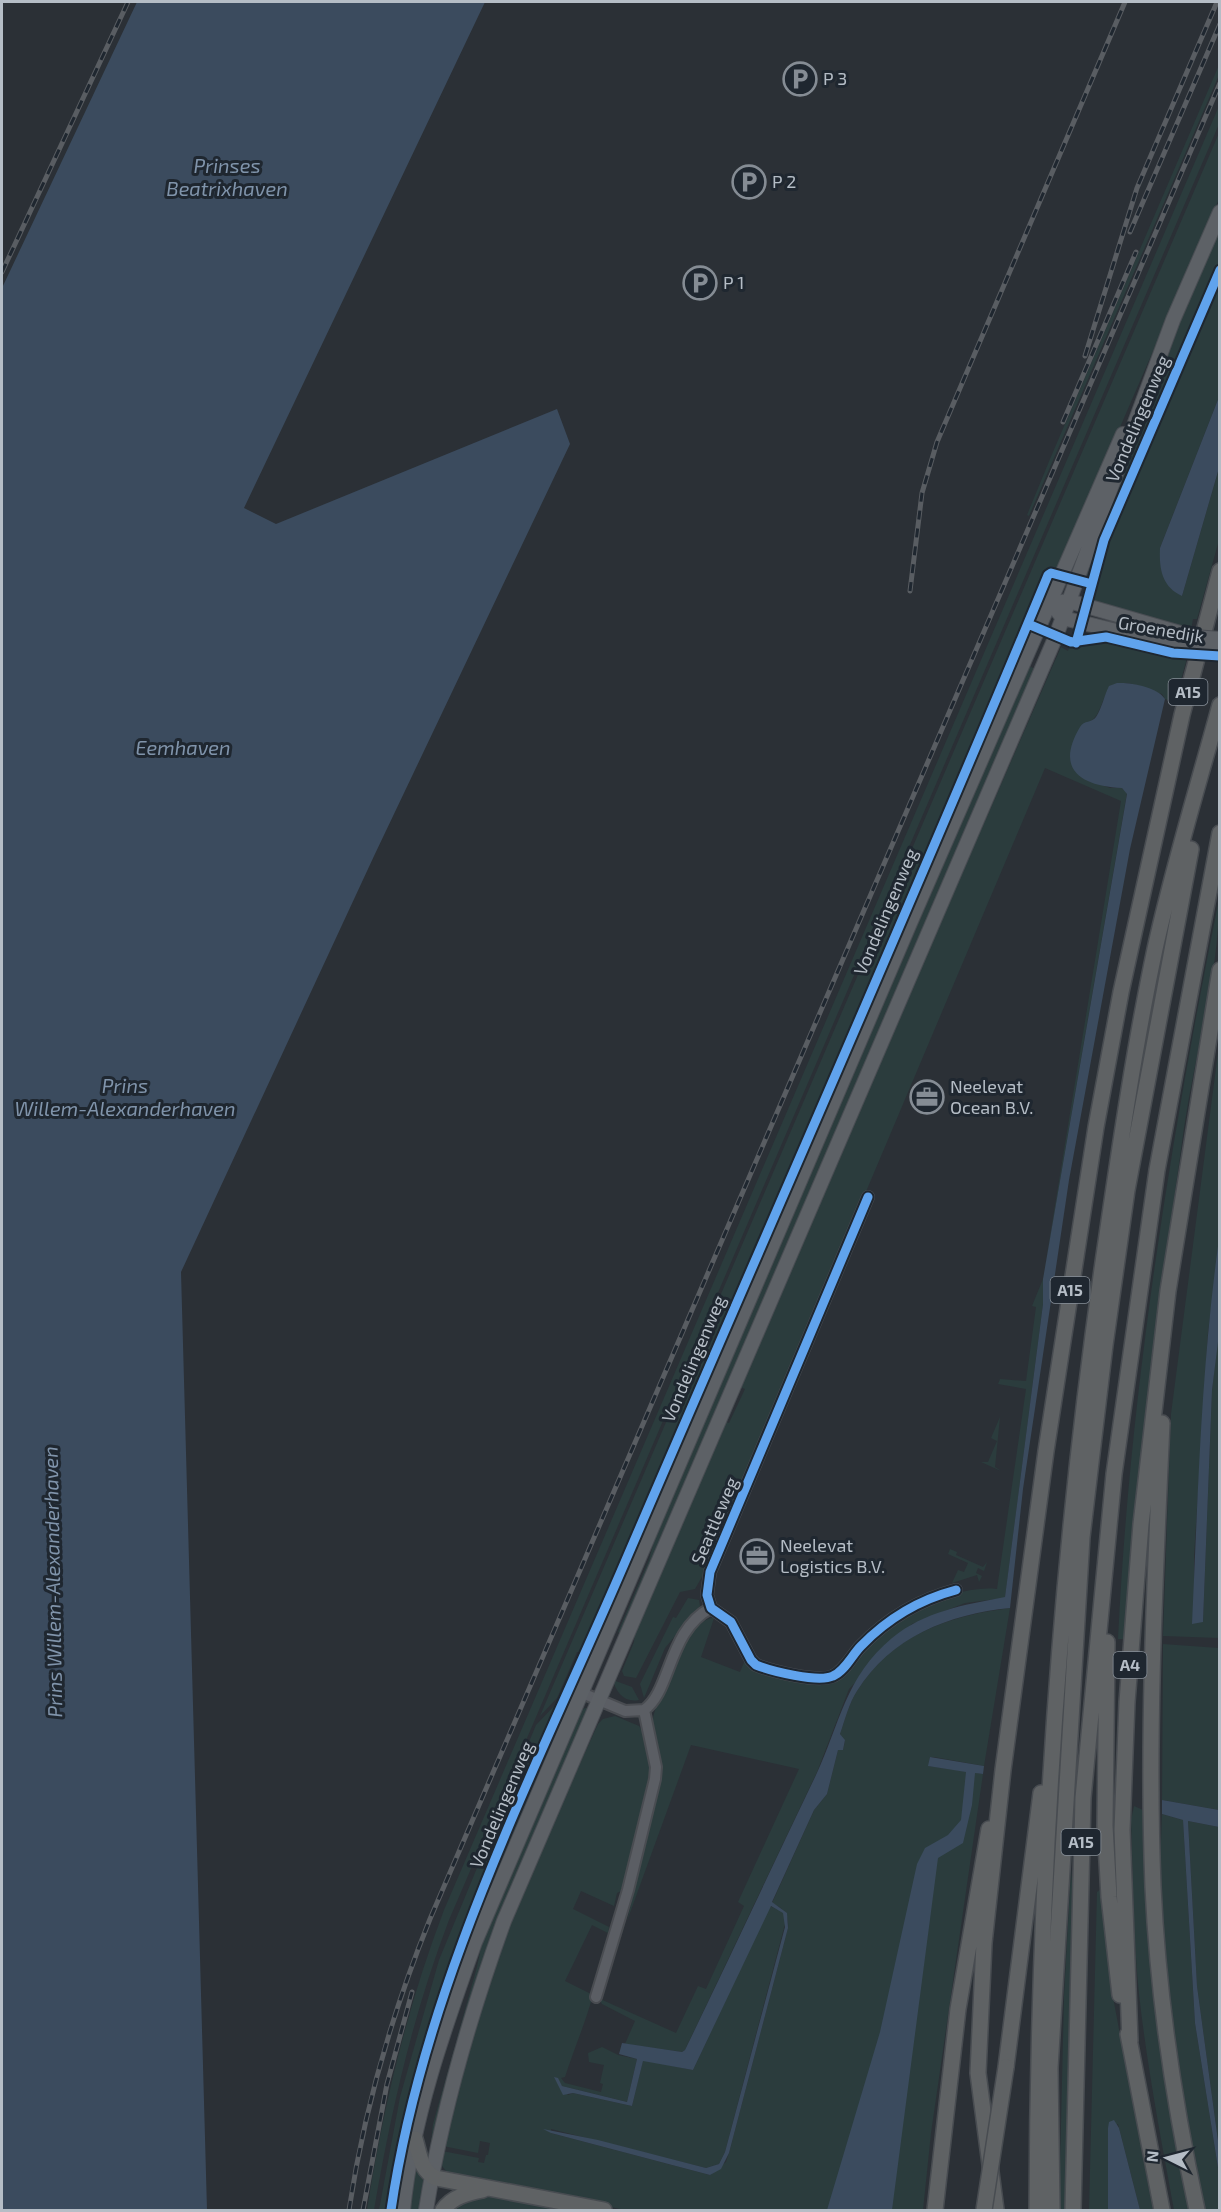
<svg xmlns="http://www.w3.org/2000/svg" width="1221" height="2212" viewBox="0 0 1221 2212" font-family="'Exo 2',sans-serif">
  <rect width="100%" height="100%" fill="#2b3036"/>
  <!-- green -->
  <path fill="#2b3c3d" d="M1219 65V75L1029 516 1027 515 1050 459Z
    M1219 106V124L449 1920C413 2014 391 2111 374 2210H367C383 2108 407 2007 444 1910Z
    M1219 133V199L1058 570 1048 569 583 1653 577 1652 557 1698 540 1716Z
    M1219 224V264L1105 530 1091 578 1083 579V572C1091 568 1094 558 1092 550L1175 329Z
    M1219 276V397L1160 548 1182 596 1219 468V540L1197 619H1193L1191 630 1097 603 1091 597 1111 530Z
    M1099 640 1171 657 1187 658 1175 702 1165 699 1162 694C1139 687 1115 670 1103 701 1100 708 1098 716 1091 721L1094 782 1110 788H1122L1127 793 1043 1279V1304L1005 1598 965 1603 912 1624 849 1689 817 1772 685 2050 682 2052 625 2044 635 2021 602 2004 598 1998 676 2033 698 1986 706 1989 744 1906 738 1902 799 1769 691 1745 627 1921C638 1873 650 1826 660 1778 664 1758 649 1738 653 1719 657 1698 689 1616 714 1618L701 1657 740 1672 745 1660C765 1666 810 1687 830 1683 845 1680 853 1661 862 1651 893 1620 951 1584 997 1589L1026 1389 998 1384 1000 1379 1026 1381 1036 1307 1032 1306 1043 1279 1121 801 1045 768 707 1568 695 1589 680 1592 636 1678 624 1676 622 1671 634 1642 635 1624 710 1450 726 1422 729 1423 745 1389 740 1387 968 851 982 828 1061 647 1068 651 1070 645Z
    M1029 666 1035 669 620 1633 618 1632 649 1560 657 1530Z
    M1219 899C1219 976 1195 1052 1184 1128 1160 1298 1138 1468 1124 1639H1118C1130 1391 1170 1142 1219 899Z
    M1219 1045 1220 1239 1208 1332 1194 1556V1577L1203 1622 1212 1390 1219 1326V1638L1163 1636 1171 1414Z
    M1000 1417 995 1467 1001 1471 981 1462H988L997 1441 991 1438Z
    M950 1549 957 1552 956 1555 983 1567 987 1562 984 1571 978 1568 976 1573 982 1576 979 1582 977 1575 952 1583 958 1570 964 1572 968 1563 948 1554Z
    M688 1598 699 1600 700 1606 665 1648 644 1698 640 1684 673 1617 676 1618Z
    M1010 1608 984 1766 934 1757H930L929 1766 983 1774 931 2133 923 2210H625L448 2173 440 2164 442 2151 479 2158 478 2162 484 2163 486 2155H488L490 2143 480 2141 478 2153 443 2146 481 2003 519 1898 598 1724 603 1719 615 1716 639 1726 644 1734 651 1766 623 1890 617 1893 614 1906 581 1891 573 1909 609 1927 608 1933 592 1925 565 1981 593 1995C585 2024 574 2049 565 2077L561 2078 565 2083 601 2092 603 2084 600 2083 604 2065 589 2062 588 2053 602 2047 618 2055 637 2059 627 2102 562 2086 554 2078 568 2095 573 2093 632 2106 643 2060 693 2070 770 1906 783 1912 786 1920 725 2152 719 2164 706 2168 551 2129V2133L710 2175 726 2162 729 2153 788 1928C789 1914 784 1909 772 1903L814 1810 827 1794 838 1750H843L845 1741 840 1734C845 1720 849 1703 857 1691 892 1635 948 1616 1010 1608Z
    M1163 1644 1219 1648V1810L1162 1800Z
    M576 1662 578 1663 465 1926 437 2003 409 2099 388 2210H379L400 2097 439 1960 536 1725 558 1702Z
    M613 1680 632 1687 639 1700C625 1703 616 1693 613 1680Z
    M588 1707 524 1857 489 1946 430 2152 433 2124 477 1967 484 1932 581 1710Z
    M554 1729 553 1746 491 1889 397 2210H394C418 2041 488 1885 554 1729Z
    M1134 1806 1143 1810 1147 1872 1191 2210H1174C1161 2139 1147 2066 1139 1994 1133 1936 1133 1878 1131 1820Z
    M1162 1814 1183 1820 1195 2023 1219 2174V2210H1204C1182 2113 1167 2011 1161 1910 1159 1879 1161 1846 1162 1814Z
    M1188 1821 1219 1827V2148L1197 1986Z
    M1071 1870 1075 1921 1068 2210H1059L1064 1996Z
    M1101 1889 1112 1992 1153 2210H1140L1118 2124 1108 2128V2210H1089L1097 1892Z
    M415 2168 426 2180 420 2210H408Z
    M493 2195C516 2199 537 2206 560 2210H451L473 2198Z"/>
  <!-- water -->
  <path fill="#3b4b5e" d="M137 2H485L244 508 276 524 557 409 570 444 374 856 181 1272 207 2210H2V288Z
    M1219 397V468L1182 596C1162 587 1159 569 1160 548Z
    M1117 683C1130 682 1158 687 1165 699L1130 849 1069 1180 1023 1489 1010 1608C949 1614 891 1637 857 1691 849 1703 845 1720 840 1734L845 1740 843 1750H838L827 1794 814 1810 772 1902 787 1913 788 1928 729 2153 721 2169 710 2175 551 2133 543 2129 598 2140 706 2168 719 2164 725 2152 785 1927 783 1913 771 1906 693 2070 643 2061 632 2106 573 2093 563 2095 554 2077 558 2078 562 2086 627 2102 637 2059 619 2054 622 2043 682 2052 685 2050C729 1959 772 1867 816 1775 840 1724 845 1677 892 1638 925 1611 964 1605 1005 1597L1043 1304V1279L1127 794 1122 788C1080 786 1055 769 1080 727 1084 720 1092 723 1096 717 1102 708 1104 696 1109 686Z
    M1219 1239 1220 1326 1212 1390 1203 1622 1192 1624C1198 1495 1201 1367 1219 1239Z
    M930 1757 984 1766 983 1774 975 1773 972 1805 963 1843 938 1858 892 2210H827L880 2032 917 1864 925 1848 948 1835 961 1820 966 1772 928 1766Z
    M1162 1800 1219 1810V1827L1188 1821 1197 1986 1219 2148V2174L1195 2023 1183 1820 1162 1814Z
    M1114 2120 1119 2128 1140 2210H1108V2128L1109 2122Z"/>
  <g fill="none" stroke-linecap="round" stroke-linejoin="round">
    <defs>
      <path id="minor" d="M868 1197 710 1572 707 1595 711 1608 731 1622 751 1660 756 1665C771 1671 818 1683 833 1676 845 1671 852 1655 861 1646 888 1618 918 1600 956 1590
        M582 1693 625 1711 644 1710
        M596 1997 628 1890 655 1779 656 1767 644 1710C671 1692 668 1630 711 1608"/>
      <path id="major" d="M1062 602 1069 601 1194 637
        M1058 612 1063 618 1174 645
        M403 2210C412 2118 444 2029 475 1942L910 923 1123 434
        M426 2210C442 2111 470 2015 504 1921L1056 636 1173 320 1220 212"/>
      <path id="highway" d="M1162 1423C1155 1577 1147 1733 1153 1887 1158 1996 1174 2104 1197 2210
        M1107 1642 1105 1826 1109 1897 1120 1995
        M1128 2034 1162 2210
        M1130 2041 1122 1830 1127 1702 1141 1524 1168 1291 1220 970
        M1006 2067 1041 1793
        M415 2139C420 2155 420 2170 436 2178L604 2210
        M443 2210C452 2197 467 2193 483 2190
        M935 2210 958 2009 989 1829
        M996 2210 978 2073 984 1943 1003 1770 1046 1451 1096 1127 1121 992 1182 715 1220 571
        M1037 2210C1038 1884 1059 1558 1107 1235 1121 1139 1135 1044 1155 949 1173 867 1198 786 1220 705
        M1052 2210 1050 2068 1082 1537 1105 1345 1127 1190 1191 849
        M1073 2210 1083 1798 1114 1474 1157 1170 1220 833"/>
    </defs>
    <!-- minor casing -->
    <use href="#minor" stroke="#494c51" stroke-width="14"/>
    <!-- major casing -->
    <use href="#major" stroke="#494d53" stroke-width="16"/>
    <!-- highway casing -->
    <use href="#highway" stroke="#484c51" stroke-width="18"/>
    <!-- minor -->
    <use href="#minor" stroke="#5b5e64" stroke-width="10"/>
    <!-- major -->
    <use href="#major" stroke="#5d6166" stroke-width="14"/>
    <!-- highway -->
    <use href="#highway" stroke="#5f6264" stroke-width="15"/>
    <defs>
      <path id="rail" d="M1130 232 1220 24
        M2 272 128 2
        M1085 356 1137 188 1217 2
        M1063 422 1136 252
        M910 591 922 493 937 442 1125 2
        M349 2210C364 2110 392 2013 430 1919L1220 83
        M363 2210 387 2084 412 1992"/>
    </defs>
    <!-- rail casing -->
    <use href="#rail" stroke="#595d62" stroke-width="5"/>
    <!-- rail -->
    <use href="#rail" stroke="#1f2730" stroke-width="3" stroke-dasharray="9" stroke-linecap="butt"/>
    <defs>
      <path id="major-bridge" d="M1194 637 1220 639
        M1174 645 1220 649"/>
      <path id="highway-bridge" d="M984 2210 1006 2067"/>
    </defs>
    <!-- major-bridge casing -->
    <use href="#major-bridge" stroke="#494d53" stroke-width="16" stroke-linecap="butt"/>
    <!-- highway-bridge casing -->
    <use href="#highway-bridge" stroke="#484c51" stroke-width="18" stroke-linecap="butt"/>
    <!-- major-bridge -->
    <use href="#major-bridge" stroke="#5d6166" stroke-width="14"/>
    <!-- highway-bridge -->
    <use href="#highway-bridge" stroke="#5f6264" stroke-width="15"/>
    <defs>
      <path id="cycleway" d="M1028 624 1071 642 1106 637 1173 653 1220 656
        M1076 643 1104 540 1220 270
        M868 1197 710 1572 707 1595 711 1608 731 1622 751 1660 756 1665C771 1671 818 1683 833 1676 845 1671 852 1655 861 1646 888 1618 918 1600 956 1590
        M391 2210C424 1983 535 1772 625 1562 766 1233 911 906 1048 575L1051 573 1092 584"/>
    </defs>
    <!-- cycleway casing -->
    <use href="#cycleway" stroke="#1f2730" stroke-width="13"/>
    <!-- cycleway -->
    <use href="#cycleway" stroke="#60a3ed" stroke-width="9"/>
  </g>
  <!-- icons -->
  <defs>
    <symbol id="parking-ring" viewBox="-11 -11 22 22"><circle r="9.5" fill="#1f2730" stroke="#858c94" stroke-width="1.5"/><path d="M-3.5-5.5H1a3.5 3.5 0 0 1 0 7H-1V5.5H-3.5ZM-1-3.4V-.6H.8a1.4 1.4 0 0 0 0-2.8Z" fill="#858c94"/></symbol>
    <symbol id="office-ring" viewBox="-11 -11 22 22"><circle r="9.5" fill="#1f2730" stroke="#858c94" stroke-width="1.5"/><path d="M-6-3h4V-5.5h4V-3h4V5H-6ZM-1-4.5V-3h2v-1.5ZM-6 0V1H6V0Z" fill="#858c94"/></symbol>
  </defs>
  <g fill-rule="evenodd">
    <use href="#parking-ring" x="781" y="60" width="38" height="38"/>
    <use href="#parking-ring" x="730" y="163" width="38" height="38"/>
    <use href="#parking-ring" x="681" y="264" width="38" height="38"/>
    <use href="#office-ring" x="908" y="1078" width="38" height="38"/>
    <use href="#office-ring" x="738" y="1537" width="38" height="38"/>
  </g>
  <g text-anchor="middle" stroke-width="6" stroke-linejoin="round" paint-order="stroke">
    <!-- shield labels -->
    <g fill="#1f2730" stroke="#889099" stroke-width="1.5">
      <rect x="1168.5" y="679" width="39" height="26" rx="4.5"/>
      <rect x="1050.5" y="1277" width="39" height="26" rx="4.5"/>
      <rect x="1113.5" y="1652" width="33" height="26" rx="4.5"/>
      <rect x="1061.5" y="1829" width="39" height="26" rx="4.5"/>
    </g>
    <g font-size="16" font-weight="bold" fill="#b5bdc6">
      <text x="1188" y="698">A15</text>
      <text x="1070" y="1296">A15</text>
      <text x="1130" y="1671">A4</text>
      <text x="1081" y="1848">A15</text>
    </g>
    <!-- poi labels -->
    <g font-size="18" fill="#b5bdc6" stroke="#1f2730" text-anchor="start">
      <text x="823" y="85">P 3</text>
      <text x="772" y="188">P 2</text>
      <text x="723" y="289">P 1</text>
      <text x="950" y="1093">Neelevat<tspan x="950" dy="21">Ocean B.V.</tspan></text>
      <text x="780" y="1552">Neelevat<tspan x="780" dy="21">Logistics B.V.</tspan></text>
    </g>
    <!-- street labels -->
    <g font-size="18" fill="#b5bdc6" stroke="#1f2730">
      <text transform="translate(1138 419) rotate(-67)" y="6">Vondelingenweg</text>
      <text transform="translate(1161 630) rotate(10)" y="6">Groenedijk</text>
      <text transform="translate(886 912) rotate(-67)" y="6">Vondelingenweg</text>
      <text transform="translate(694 1359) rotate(-67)" y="6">Vondelingenweg</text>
      <text transform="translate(715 1521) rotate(-67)" y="6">Seattleweg</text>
      <text transform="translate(502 1805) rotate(-67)" y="6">Vondelingenweg</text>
    </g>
    <!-- water labels -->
    <g font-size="20" font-style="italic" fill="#8094ab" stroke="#1f2730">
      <text x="227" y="173">Prinses<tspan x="227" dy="23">Beatrixhaven</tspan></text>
      <text x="183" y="755">Eemhaven</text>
      <text x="125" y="1093">Prins<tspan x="125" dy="23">Willem-Alexanderhaven</tspan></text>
      <text transform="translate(53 1582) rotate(-91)" y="7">Prins Willem-Alexanderhaven</text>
    </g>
  </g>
  <!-- border -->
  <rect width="1221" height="2212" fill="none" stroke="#b5bdc6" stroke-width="6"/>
  <!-- north arrow -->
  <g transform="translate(1167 2158) rotate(276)" stroke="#1f2730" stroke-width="4.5" paint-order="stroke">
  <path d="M0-4.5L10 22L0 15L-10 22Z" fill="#b5bdc6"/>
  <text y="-9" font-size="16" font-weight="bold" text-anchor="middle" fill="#b5bdc6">N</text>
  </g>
</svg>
